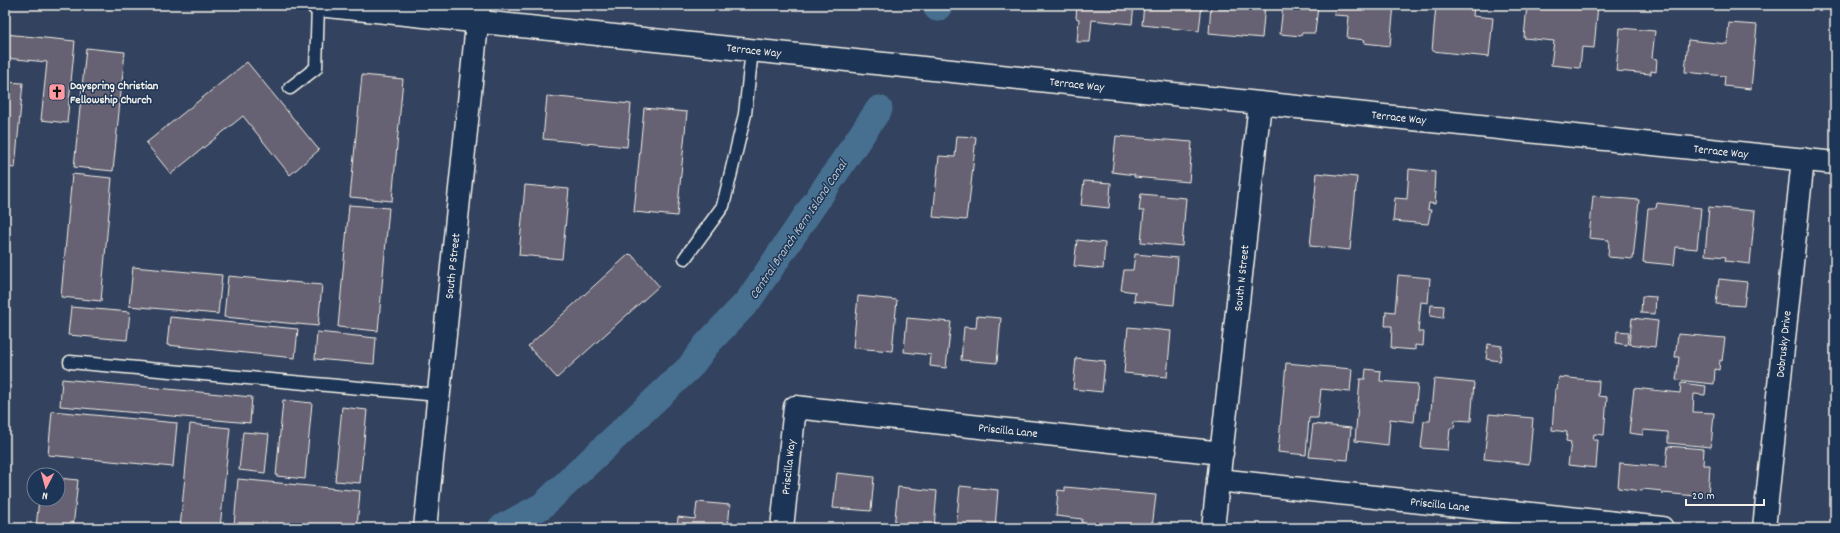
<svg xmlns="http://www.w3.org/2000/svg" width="1840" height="533" viewBox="0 0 1840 533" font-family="Dekko,sans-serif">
  <rect width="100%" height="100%" fill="#33425f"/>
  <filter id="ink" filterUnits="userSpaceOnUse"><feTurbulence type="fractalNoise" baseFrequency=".025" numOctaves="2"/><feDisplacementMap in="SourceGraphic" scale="8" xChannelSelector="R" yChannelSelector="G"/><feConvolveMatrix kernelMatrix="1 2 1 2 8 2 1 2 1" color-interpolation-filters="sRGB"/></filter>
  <g filter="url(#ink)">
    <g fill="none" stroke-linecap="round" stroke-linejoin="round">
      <!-- canal -->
      <path stroke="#476f90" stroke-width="27" d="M937 8 940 5
        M501 528 542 506 690 367 707 344 748 301 879 109"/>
    </g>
    <!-- building -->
    <path fill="#666273" stroke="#f4f1e8" d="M1077 5H1134L1132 24 1092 20 1090 42H1077L1079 19 1076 18Z
      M1144 5H1202L1199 31 1142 25Z
      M1211 5H1265L1262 38 1209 33Z
      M1283 5H1318L1315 33H1302L1301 36 1280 34Z
      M1335 5H1394L1390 46 1364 43 1365 40 1347 38 1349 16 1334 15Z
      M1436 5H1474L1473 16 1493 18 1489 57 1432 51Z
      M1527 5H1598L1594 48 1582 47 1580 68 1551 65 1554 41 1524 38Z
      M1729 23 1757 25 1751 89 1724 86 1725 76 1685 72 1688 40 1727 44Z
      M1620 28 1655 31 1652 58 1657 59 1656 72 1651 71V74L1616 71Z
      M5 34 75 41 67 123 41 120 47 62 5 58Z
      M86 48 125 52 113 171 74 167Z
      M247 62 319 150 290 175 243 116 171 174 146 143Z
      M362 75 403 79 392 201 350 197Z
      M5 82 23 83 15 168 5 167Z
      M547 96 631 104 627 147 543 139Z
      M644 108 687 112 677 216 634 212Z
      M957 136 976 137 969 204H968L966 220 933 217 939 156 955 157Z
      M1116 136 1192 142 1189 182 1134 177 1135 175 1112 172Z
      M1409 169 1435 172 1434 192H1436L1435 204 1429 203 1428 210H1431L1428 224 1393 221 1395 198 1407 199Z
      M1317 173 1357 177 1350 250 1310 246Z
      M72 174 112 178 101 301 61 297Z
      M1084 181 1111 183 1109 208 1081 205Z
      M525 185 569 189 562 259 519 255Z
      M1141 194 1186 198 1182 246 1141 242 1144 211H1139Z
      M1593 196 1639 200 1633 259 1608 257 1609 240 1589 238Z
      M1657 203 1701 208 1697 249 1676 247 1674 265 1643 262 1648 208H1656Z
      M349 205 389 208 378 331 338 327Z
      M1709 207 1755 211 1750 264 1725 261 1726 257 1705 255Z
      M1077 240 1105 243 1103 269 1074 266Z
      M629 254 632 255 659 286 557 378 528 346Z
      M1135 254 1178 258 1174 305 1134 301 1135 292 1121 290 1124 270H1133Z
      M133 267 222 275 218 314 129 306Z
      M1398 275 1430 278 1428 303 1421 302 1418 332H1424L1423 346 1415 345V350L1391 348 1392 326H1385L1386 311 1395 312Z
      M228 276 322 285 318 326 224 317Z
      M1719 279 1747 282 1744 306 1716 304Z
      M858 296 897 300 892 351 853 348Z
      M1642 296 1656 297 1655 314 1641 313Z
      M1431 305 1444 306 1443 318 1430 316Z
      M71 307 130 312 127 340 68 335Z
      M977 316 1001 318 997 363 961 360 964 327 976 328Z
      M170 317 298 329 295 358 167 345Z
      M907 318 951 322 946 368 930 366 931 355 904 352Z
      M1632 318 1658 321 1655 347 1629 344Z
      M1128 327 1171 331 1167 377 1124 373Z
      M1617 331 1629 332 1627 345 1616 343Z
      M317 332 376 338 374 364 315 359Z
      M1678 334 1725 338 1722 361 1720 360 1719 370 1715 369 1714 384 1676 380 1679 357H1675Z
      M1488 344 1502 346 1500 361 1486 359Z
      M1076 358 1105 361 1102 392 1073 389Z
      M1286 363 1352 369 1350 392 1321 389 1318 418H1309L1306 455 1278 452Z
      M1366 369 1381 371 1380 381 1418 384 1414 422 1390 419 1388 445 1355 441 1360 379H1365Z
      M1559 377 1599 381 1598 396 1607 397 1604 435 1594 434 1593 440H1598L1596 468 1568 465 1571 442 1566 441 1567 432 1552 430 1555 389H1557Z
      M62 379 252 397 250 423 60 406Z
      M1434 379 1474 383 1471 421 1455 420 1454 428H1450L1448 450 1421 448 1424 421H1430Z
      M1681 383 1706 386 1705 395 1694 394 1693 412 1714 413 1711 447 1668 443V432L1643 430V435L1629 433 1634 388 1680 393Z
      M283 400 312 403 305 479 276 476Z
      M342 407 367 410 360 483 335 481Z
      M52 411 177 423 173 467 48 455Z
      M1489 414 1533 418 1529 464 1484 459Z
      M190 424 230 428 220 528H180Z
      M1313 424 1351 428 1348 460 1309 457Z
      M243 432 269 434 265 473 239 470Z
      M1668 446 1704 449 1703 465H1710L1708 497 1662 493V491L1643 489 1642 491 1618 488 1620 463 1666 467Z
      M837 473 874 477 871 511 833 508Z
      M58 478 78 480 73 528H36L39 499H58Z
      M238 479 360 491 357 528H268L234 525Z
      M960 486 998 490 995 528H956Z
      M898 487 937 491 934 528H894Z
      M1065 487 1156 495 1152 528H1081L1082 519 1056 516 1058 490 1065 491Z
      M697 502 730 505 728 528H677L678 517 695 519Z"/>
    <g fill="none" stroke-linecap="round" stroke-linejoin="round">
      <defs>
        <path id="service" d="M290 88 316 68 318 5
          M685 258 723 206 745 114 752 50
          M70 362 438 395"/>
        <path id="minor" d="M318 5 1835 163
          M1218 480 1662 528
          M782 528 795 407 1222 453
          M1213 528 1260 103
          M1764 528 1803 159"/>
        <path id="tertiary" d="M425 528 479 5"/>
      </defs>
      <!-- service casing -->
      <use href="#service" stroke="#f4f1e8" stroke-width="15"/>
      <!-- minor casing -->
      <use href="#minor" stroke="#f4f1e8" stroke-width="25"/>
      <!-- tertiary casing -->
      <use href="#tertiary" stroke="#f4f1e8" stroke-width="25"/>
      <!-- service -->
      <use href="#service" stroke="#1d3557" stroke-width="12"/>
      <!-- minor -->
      <use href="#minor" stroke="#1d3557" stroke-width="22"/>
      <!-- tertiary -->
      <use href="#tertiary" stroke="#1d3557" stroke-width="22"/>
    </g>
  </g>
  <!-- icons -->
  <defs>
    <symbol id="church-square" viewBox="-11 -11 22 22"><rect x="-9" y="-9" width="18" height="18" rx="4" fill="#ff9aa2" stroke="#1d3557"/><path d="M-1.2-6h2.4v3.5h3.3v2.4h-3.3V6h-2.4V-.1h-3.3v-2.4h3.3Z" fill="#111"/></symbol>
  </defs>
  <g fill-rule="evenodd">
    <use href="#church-square" x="47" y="82" width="20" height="20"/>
  </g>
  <g text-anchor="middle" stroke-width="3" stroke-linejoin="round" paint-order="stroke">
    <!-- street labels -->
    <g font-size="12" fill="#f4f1e8" stroke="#1d3557">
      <text transform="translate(754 50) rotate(6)" y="4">Terrace Way</text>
      <text transform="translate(1077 84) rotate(6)" y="4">Terrace Way</text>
      <text transform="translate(1399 117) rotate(6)" y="4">Terrace Way</text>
      <text transform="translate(1721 151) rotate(6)" y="4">Terrace Way</text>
      <text transform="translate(452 266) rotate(-84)" y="4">South P Street</text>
      <text transform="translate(1241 278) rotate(-84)" y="4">South N Street</text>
      <text transform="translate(1783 344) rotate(-84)" y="4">Dobrusky Drive</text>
      <text transform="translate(1008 430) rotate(6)" y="4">Priscilla Lane</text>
      <text transform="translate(788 467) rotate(-84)" y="4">Priscilla Way</text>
      <text transform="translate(1440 504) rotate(6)" y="4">Priscilla Lane</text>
    </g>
    <!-- poi labels -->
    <g font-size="12" font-weight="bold" fill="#f4f1e8" stroke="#1d3557" text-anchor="start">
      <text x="70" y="89">Dayspring Christian<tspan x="70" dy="14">Fellowship Church</tspan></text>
    </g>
    <!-- water labels -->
    <g font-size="13" font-style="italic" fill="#b7c4c9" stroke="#1d3557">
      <text transform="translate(797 229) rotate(-56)" y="5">Central Branch Kern Island Canal</text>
    </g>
  </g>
  <!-- margin -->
  <rect width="1840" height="533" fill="none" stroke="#1d3557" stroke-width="20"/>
  <rect x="10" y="10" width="1820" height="513" fill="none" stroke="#f4f1e8" stroke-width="1.5" filter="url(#ink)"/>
  <!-- north arrow -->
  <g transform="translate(46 487) rotate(186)"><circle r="19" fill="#1d3557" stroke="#738091"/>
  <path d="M0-3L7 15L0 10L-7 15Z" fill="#ff9aa2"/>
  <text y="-6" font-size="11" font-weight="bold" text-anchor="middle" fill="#f4f1e8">N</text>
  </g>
  <!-- scale -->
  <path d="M1686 499v6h78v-6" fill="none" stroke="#f4f1e8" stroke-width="2"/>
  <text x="1692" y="499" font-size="12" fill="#f4f1e8" stroke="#1d3557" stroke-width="3" paint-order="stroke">20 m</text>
</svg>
